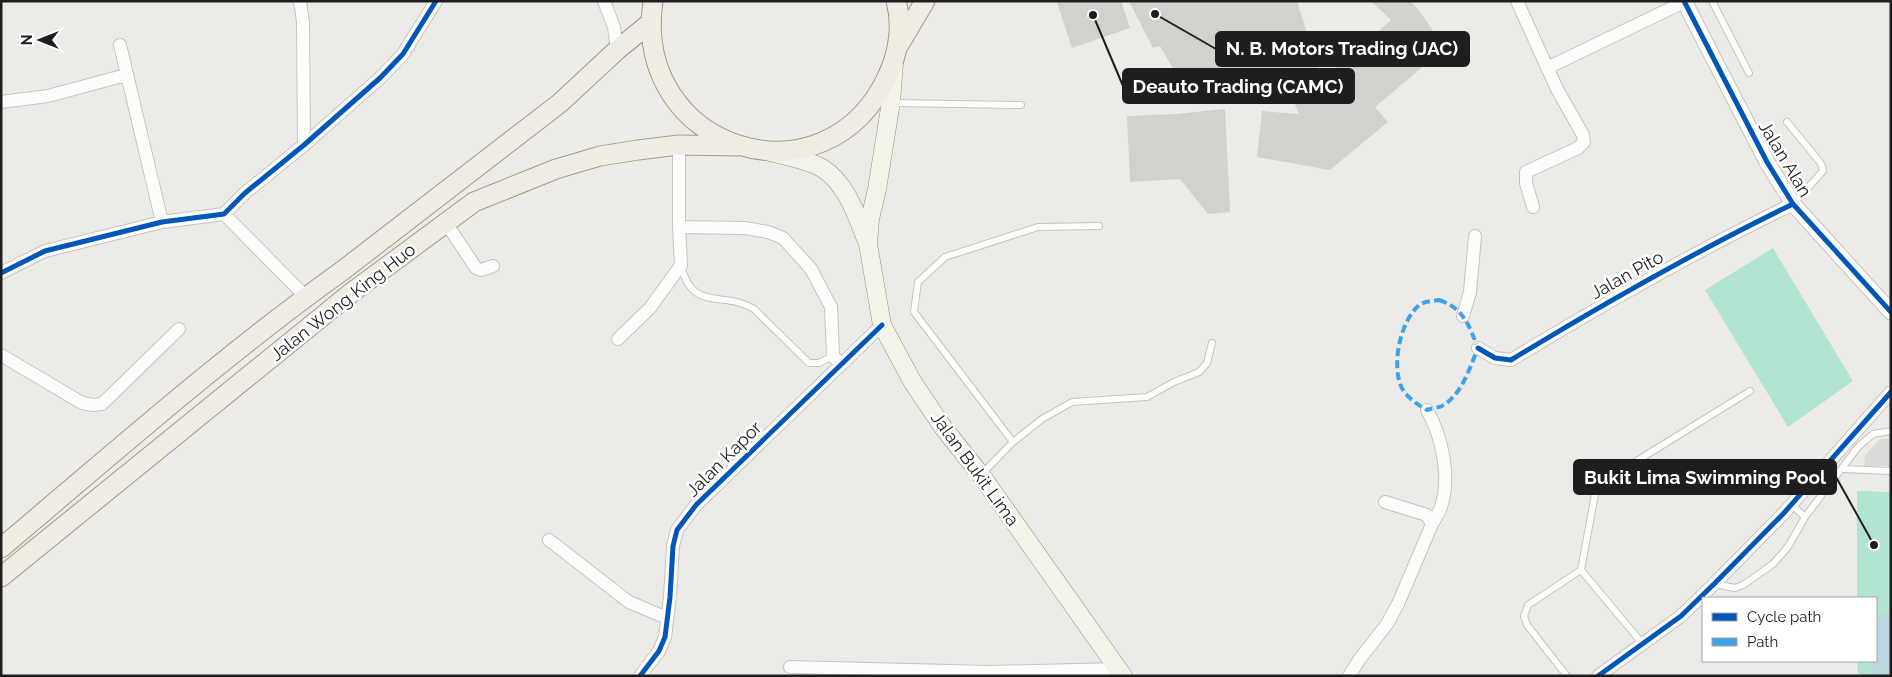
<svg xmlns="http://www.w3.org/2000/svg" width="1892" height="677" viewBox="0 0 1892 677" font-family="Raleway,sans-serif">
  <rect width="100%" height="100%" fill="#ecebe7"/>
  <!-- religious -->
  <path fill="#dadad8" d="M1880 439H1891V466H1864L1865 455Z"/>
  <!-- pitch -->
  <path fill="#b1e5d2" d="M1773 248 1853 381 1788 427 1705 290Z
    M1857 491 1891 492V676H1858L1857 661H1876V598H1857Z"/>
  <!-- water -->
  <path fill="#bad7e1" d="M1876 614 1891 615V676H1872L1873 661H1876Z"/>
  <!-- building -->
  <path fill="#d3d1ce" d="M1060 1H1121L1130 28 1072 48 1057 2Z
    M1129 1H1297L1319 72 1254 91 1248 78 1199 89 1194 74 1179 79 1160 46 1153 48Z
    M1371 1H1410L1418 9 1445 48 1375 107 1388 122 1330 170 1257 157 1262 111 1299 114 1295 104 1391 20Z
    M1225 109 1230 212 1208 214 1180 179 1130 182 1127 116 1176 114Z"/>
  <g fill="none" stroke-linecap="round" stroke-linejoin="round">
    <defs>
      <path id="service" d="M1712 1 1749 73
        M893 103 1021 105
        M1787 122 1819 161 1822 166 1823 171 1794 203
        M681 266C693 313 723 290 754 309L809 363H819L833 356
        M1013 442 914 312 918 282 945 257 1038 227 1099 226
        M1843 469 1891 471
        M982 474 1013 442 1042 419 1072 402 1147 397 1174 382 1199 372 1207 363 1212 343
        M1792 505 1805 517
        M1714 584 1735 588 1743 585 1773 564 1788 547 1805 517 1858 447 1873 434 1891 431
        M1642 643 1581 570 1596 489 1614 475 1750 391
        M1567 676 1527 625 1524 616 1528 605 1581 570"/>
      <path id="minor" d="M300 1 303 22 304 145
        M604 1 614 27 617 50
        M1517 1 1557 89 1583 135 1584 142 1578 148 1526 172V183L1533 207
        M120 45 162 222
        M1547 68 1684 2
        M1 102 48 96 126 75
        M224 214 306 297
        M446 223 476 268 481 270 493 266
        M679 227 745 228 768 232 783 238 811 269 831 307 833 356 841 364
        M1 273 45 251 162 222 224 214 245 193 304 145 380 78 403 54 436 1
        M1463 316 1470 292 1475 236
        M618 339 650 308 681 265 679 227V145
        M1478 348 1495 358 1511 360C1603 304 1696 251 1793 204
        M1 355 82 403 93 405 102 404 179 329
        M1427 410C1442 436 1451 477 1441 507 1439 513 1435 519 1432 524
        M549 540 629 602 667 618
        M790 667 990 672 1118 669
        M640 676 659 651 665 637 670 597 673 546 677 530 696 505 882 325
        M1349 676 1359 660 1387 624 1398 604 1432 524 1427 515 1385 502
        M1598 676 1681 616 1714 584 1783 514 1891 392"/>
      <path id="tertiary" d="M1684 1 1767 162 1793 204 1891 312"/>
      <path id="secondary" d="M894 63 891 102 877 189 870 219 868 244 882 325 912 381 942 426 981 475 1123 676
        M770 152C783 155 812 162 822 168 846 183 856 214 866 239"/>
      <path id="primary" d="M653 1C631 151 827 211 888 75 898 54 903 25 896 1
        M899 45 925 1
        M1 548C113 454 223 356 342 271L560 103 617 50 650 23
        M1 577 351 293 474 202 556 169 600 156 638 150 679 145 738 146"/>
    </defs>
    <!-- service casing -->
    <use href="#service" stroke="#c5c4c3" stroke-width="8"/>
    <!-- minor casing -->
    <use href="#minor" stroke="#c5c4c3" stroke-width="14"/>
    <!-- tertiary casing -->
    <use href="#tertiary" stroke="#c5c4c3" stroke-width="17"/>
    <!-- secondary casing -->
    <use href="#secondary" stroke="#93967e" stroke-width="19"/>
    <!-- primary casing -->
    <use href="#primary" stroke="#a39a83" stroke-width="21"/>
    <!-- service -->
    <use href="#service" stroke="#fcfcfb" stroke-width="6"/>
    <!-- minor -->
    <use href="#minor" stroke="#fcfcfb" stroke-width="12"/>
    <!-- tertiary -->
    <use href="#tertiary" stroke="#fcfcfb" stroke-width="15"/>
    <!-- secondary -->
    <use href="#secondary" stroke="#f3f3ea" stroke-width="18"/>
    <!-- primary -->
    <use href="#primary" stroke="#f0ece4" stroke-width="19"/>
    <!-- quiet -->
    <path stroke="#3da2ea" stroke-width="4" stroke-dasharray="8 4" stroke-linecap="butt" d="M1439 300C1464 308 1469 326 1478 348 1470 367 1462 395 1442 406 1438 408 1431 408 1427 410 1418 405 1408 398 1403 390 1390 369 1400 318 1421 304 1426 301 1434 301 1439 300Z"/>
    <defs>
      <path id="cycleway" d="M1684 1 1767 162 1793 204 1891 312
        M1 273 45 251 162 222 224 214 245 193 304 145 380 78 403 54 436 1
        M1478 348 1495 358 1511 360C1603 304 1696 251 1793 204
        M640 676 659 651 665 637 670 597 673 546 677 530 696 505 882 325
        M1598 676 1681 616 1714 584 1783 514 1891 392"/>
    </defs>
    <!-- cycleway casing -->
    <use href="#cycleway" stroke="#fff" stroke-width="8"/>
    <!-- cycleway -->
    <use href="#cycleway" stroke="#0057b8" stroke-width="5"/>
  </g>
  <g text-anchor="middle" stroke-width="5" stroke-linejoin="round" paint-order="stroke">
    <!-- street labels -->
    <g font-size="18" fill="#1e1e1e" stroke="#fff">
      <text transform="translate(1785 159) rotate(59)" y="6">Jalan Alan</text>
      <text transform="translate(1627 275) rotate(-29)" y="6">Jalan Pito</text>
      <text transform="translate(343 302) rotate(-38)" y="6">Jalan Wong King Huo</text>
      <text transform="translate(724 459) rotate(-45)" y="6">Jalan Kapor</text>
      <text transform="translate(975 469) rotate(54)" y="6">Jalan Bukit Lima</text>
    </g>
  </g>
  <!-- callouts -->
  <path fill="none" stroke="#1e1e1e" stroke-width="2" d="M1155 14L1216 49M1093 15L1123 86M1874 545L1836 477"/>
  <g fill="#1e1e1e" stroke="#fff" stroke-width="2">
    <circle cx="1155" cy="14" r="5"/>
    <circle cx="1093" cy="15" r="5"/>
    <circle cx="1874" cy="545" r="5"/>
  </g>
  <g fill="#1e1e1e" stroke="#1e1e1e" stroke-width="2">
    <rect x="1216" y="32" width="253" height="34" rx="5"/>
    <rect x="1123" y="69" width="231" height="34" rx="5"/>
    <rect x="1574" y="460" width="262" height="34" rx="5"/>
  </g>
  <g font-size="19" text-anchor="middle" font-weight="bold" fill="#fff">
    <text x="1342" y="55">N. B. Motors Trading (JAC)</text>
    <text x="1238" y="93">Deauto Trading (CAMC)</text>
    <text x="1705" y="484">Bukit Lima Swimming Pool</text>
  </g>
  <!-- border -->
  <rect width="1892" height="677" fill="none" stroke="#1e1e1e" stroke-width="5"/>
  <!-- legend -->
  <rect x="1702" y="597" width="175" height="65" fill="#ffffff" stroke="#a5a5a5"/>
  <rect x="1712" y="613" width="25" height="8" fill="#0057b8" stroke="#a5a5a5"/>
  <text x="1747" y="622" font-size="15" fill="#1e1e1e">Cycle path</text>
  <rect x="1712" y="638" width="25" height="8" fill="#3da2ea" stroke="#a5a5a5"/>
  <text x="1747" y="647" font-size="15" fill="#1e1e1e">Path</text>
  <!-- north arrow -->
  <g transform="translate(40 40) rotate(270)" stroke="#ffffff" stroke-width="4" paint-order="stroke">
  <path d="M0-4L9 19L0 12L-9 19Z" fill="#1e1e1e"/>
  <text y="-8" font-size="14" font-weight="bold" text-anchor="middle" fill="#1e1e1e">N</text>
  </g>
</svg>
